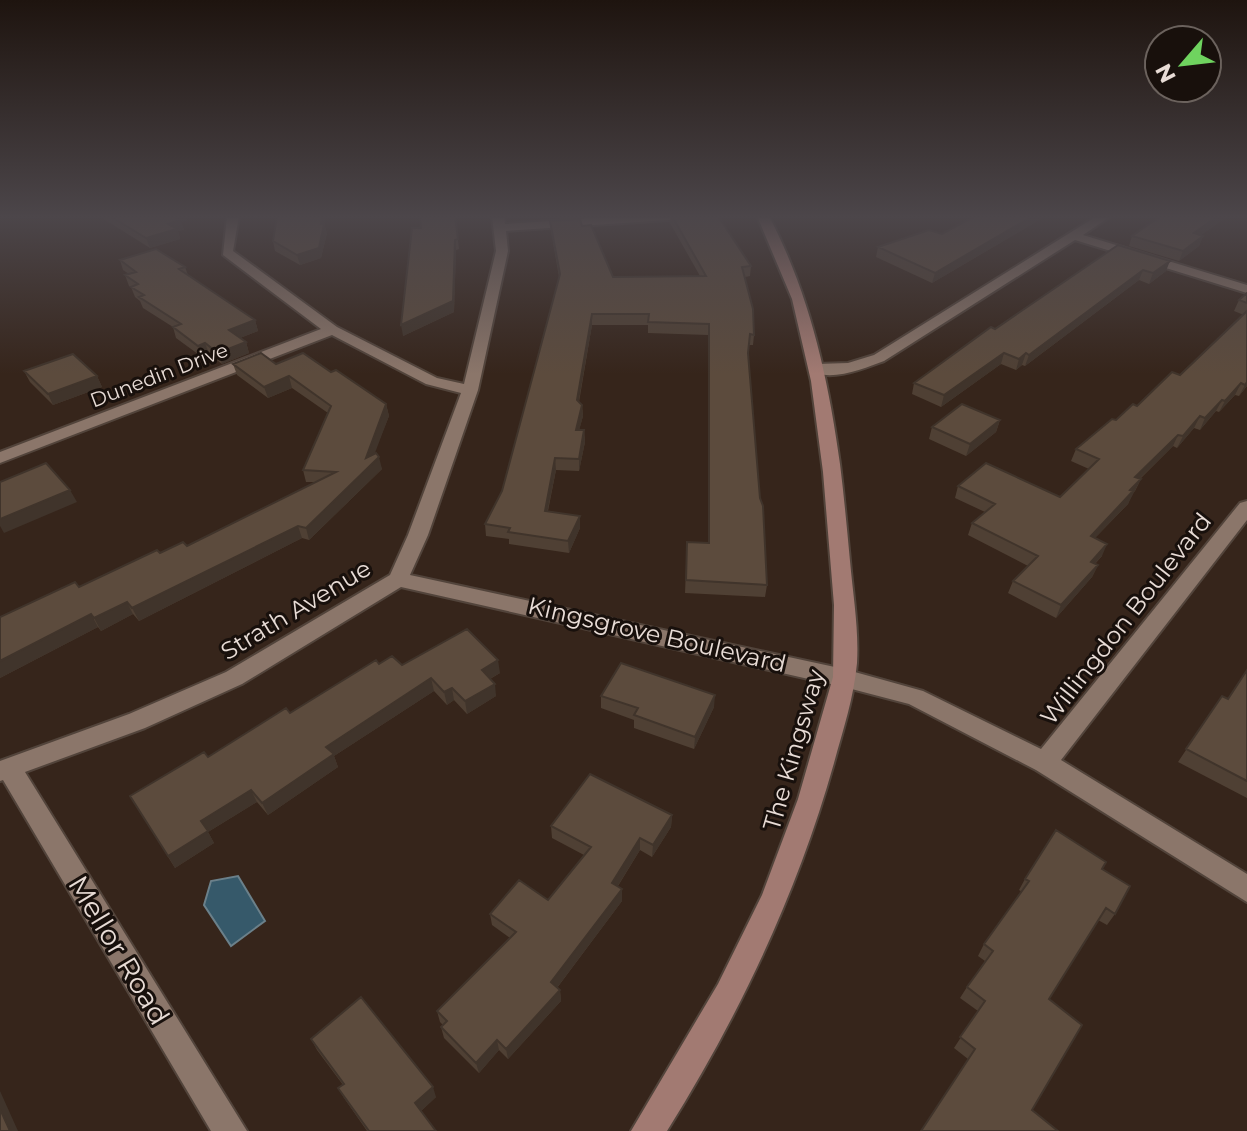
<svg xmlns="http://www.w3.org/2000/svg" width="1247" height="1131" viewBox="0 0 1247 1131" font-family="Montserrat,sans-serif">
  <rect width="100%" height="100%" fill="#36251b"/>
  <!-- water -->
  <path fill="#36596a" stroke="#6b808a" stroke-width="2" d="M238 876 265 921 231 946 204 905 211 881Z"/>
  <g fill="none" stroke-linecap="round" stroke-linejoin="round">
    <defs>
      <path id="street" d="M227 216H239L233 251 337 327 437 378 464 384 496 251 492 216H504L505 224 629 216H689L683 219 506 231 508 251 478 390 428 535 410 575 844 669 923 691 1041 749 1240 503 1247 501V520L1061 760 1247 874V902L1036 770 909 704 844 687 401 587 242 684 145 728 25 772 247 1131H211L3 780 0 781V761L129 714 226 672 390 575 408 535 461 393 426 384 332 335 0 463V452L321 329 223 255Z
        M1097 216H1111L1083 235 1247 285V293L1075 240 884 361C865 368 827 384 809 369L817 364 848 363 874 355Z"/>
      <path id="secondary" d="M757 216H769C810 295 828 377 840 464 844 496 847 529 850 561 853 595 859 629 857 663 854 697 843 730 834 763 797 894 739 1016 667 1131H631L718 984 762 895 798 799 833 677 834 605 823 472 811 381 792 299Z"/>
    </defs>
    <!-- street casing -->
    <use href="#street" stroke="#52443b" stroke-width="4"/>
    <!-- secondary casing -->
    <use href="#secondary" stroke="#52443b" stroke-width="4"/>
    <!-- street -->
    <use href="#street" fill="#8b766a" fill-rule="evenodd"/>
    <!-- secondary -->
    <use href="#secondary" fill="#a27a72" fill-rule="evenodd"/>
  </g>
  <!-- wall -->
  <path fill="#4f4034" d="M99 216H186L187 220 181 222 184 230 178 231 180 239 150 248Z
    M277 216H325L324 224 327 233 321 258 300 265 275 251 273 241Z
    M455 216 459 249 456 250 454 312 403 336 421 228Z
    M542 216H577L546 218Z
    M671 216H718L751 266 750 276 745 277 754 335 753 345H749L748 353 767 585 765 597 685 593 687 542 708 543V335L648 333V325H592L579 402 582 405 583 416 579 430H584L585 442 579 471 556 470 548 511 580 516V528L569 553 509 544V539L486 536 485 524 502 491 559 277 551 231 550 221 582 226 613 277 700 276 670 223Z
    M975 216H1046L932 283 876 257 878 247 942 234Z
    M1161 216H1228L1201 235 1203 236 1199 246 1179 261 1129 246 1132 236Z
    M1118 245 1166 271 1149 284 1139 280 1025 366 1022 365 1016 370 1001 364 941 407 912 394 914 383Z
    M120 260 185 267 188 275 255 320 258 331 240 338 246 342 249 353 222 364 209 354 202 357 176 338 173 327 143 308 140 301 135 297 131 287 129 286 125 275 129 274 123 270Z
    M1247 293V386L1239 396 1235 395 1219 412 1216 411 1200 430 1194 428 1177 448 1173 446 1140 479H1141L1135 491 1132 494 1128 504 1095 538 1102 556 1095 564 1098 565 1092 577 1056 618 1008 593 1013 581 1028 566 968 535 972 523 985 512 955 498 958 486 1060 497 1089 469 1071 461 1076 449 1180 375 1244 315 1234 311 1239 300Z
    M233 364H276L331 372 386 404 389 416 374 453 382 469 309 540 302 538 139 621 133 614 101 631 98 627 0 678V617L79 587 160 553 187 546 316 482H306L303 470 328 413 292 388 268 398 237 375Z
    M24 371 97 376 102 387 53 405 30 382Z
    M1000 420 996 432 966 456 929 439 932 427Z
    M379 664 500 673 490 679 496 696 467 714 454 700 447 705 434 691 334 756 338 767 268 815 257 802 208 832 214 843 175 868 130 796 208 757Z
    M1247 670V798L1178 762 1222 696 1228 699Z
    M601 696 714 707 694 749 634 728V720L601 708Z
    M672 815 671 827 652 857 640 850 618 886 622 889V901L557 988 560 990 561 1001 508 1059 499 1050 479 1073 444 1038 441 1027 443 1025 440 1022 437 1011 510 938 492 925 490 914 548 900 584 855 552 838 551 826Z
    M1102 869 1115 914 1107 925 1098 920 968 1059 954 1048 978 1011 960 998 967 987 985 961 978 956 984 944 1022 892 1019 890 1025 879Z
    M311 1039 436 1097 421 1111 436 1131H367L344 1098 338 1088 343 1085 317 1050Z"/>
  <!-- shaded-wall -->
  <path fill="#40342b" d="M172 216H186L187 220 181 222 184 230 178 231 180 239 150 248 146 238 168 224Z
    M322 216H325L324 225V224L327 233 321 258 300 265 297 255 321 224Z
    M1033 216H1046L932 283 935 273Z
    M1218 216H1228L1190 243 1194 233Z
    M1203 236 1199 246 1179 261 1183 251Z
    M455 240 456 250 454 312 403 336 401 325Z
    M1170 261 1166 271 1149 284 1153 273Z
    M1143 270 1139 280 1025 366 1029 355Z
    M592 314V325L577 411V400Z
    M255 320 258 331 232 341 229 330Z
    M246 342 249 353 222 364 218 353Z
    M205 343 209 354 202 357 198 346Z
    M1004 353 1001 364 941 407 944 395Z
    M1026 353 1022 365 1016 370 1019 359Z
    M97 376 102 387 53 405 48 394Z
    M289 376 292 388 268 398 264 387Z
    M1247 382V386L1239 396 1245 385Z
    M1241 383 1235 395 1219 412 1225 401Z
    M1222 400 1216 411 1200 430 1205 418Z
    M386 404 389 416 370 466 379 457 382 469 309 540 306 528 366 458Z
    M582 405 583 416 576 442V430Z
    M1200 416 1194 428 1177 448 1183 436Z
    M1000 420 996 432 966 456 970 444Z
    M584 430 585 442 579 471V459Z
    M1178 435 1173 446 1129 489 1135 477Z
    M555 458 556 470 545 523V511Z
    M1141 479 1128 504 1085 548 1091 536Z
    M70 490 77 502 4 533 0 526V519Z
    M580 516V528L569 553 568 541Z
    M298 526 302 538 139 621 132 608Z
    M1107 544 1102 556 1085 574 1091 562Z
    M1098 565 1092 577 1056 618 1061 605Z
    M127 602 133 614 101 631 94 618Z
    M91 614 98 627 0 678V661Z
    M498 660 500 673 484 682 482 670Z
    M431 678 434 691 334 756 338 767 268 815 262 803 326 747Z
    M495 684 496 696 467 714 465 701Z
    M452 688 454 700 447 705 444 692Z
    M715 695 714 707 694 749 695 737Z
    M251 790 257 802 208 832 214 843 175 868 168 856 201 821Z
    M672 815 671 827 652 857 653 845Z
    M640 838V850L612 895V883Z
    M622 889V901L553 993 551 982Z
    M560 990 561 1001 508 1059 506 1049Z
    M497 1040 499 1050 479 1073 476 1063Z
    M433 1087 436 1097 419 1113 415 1103Z
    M0 1091 18 1131H10L0 1109Z"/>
  <!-- building -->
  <path fill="#5c4b3d" stroke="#40342b" stroke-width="2" d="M110 216H174L180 220 168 224 177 229 146 238Z
    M277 216H322L321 224H324L319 248 297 255 273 241Z
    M420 216H455L458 239 455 240 453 301 401 325 412 228H421Z
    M672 216H718L751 266 742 267 753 309 754 335 750 334 748 353 760 498 763 506 767 585 686 580 687 542 709 543V324L648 322 649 314H592L577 400 582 405 576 430H584L579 459 555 458 545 511 580 516 568 541 508 532 510 528 485 524 502 491 560 274 550 221 580 219 582 226 591 225 613 277 706 276Z
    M975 216H1033L935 273 878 247 929 230 942 234Z
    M1161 216H1218L1194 233 1203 236 1183 251 1132 236Z
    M1118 245 1170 261 1153 273 1143 270 1029 355 1026 353 1019 359 1004 353 944 395 914 383 991 327 995 329Z
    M156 249 185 267 179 269 255 320 229 330 246 342 218 353 205 343 198 346 173 327 181 324 139 297 144 295 131 287 138 284 125 275 136 272 120 260Z
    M1247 293V303L1239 300Z
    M1247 311V382L1245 385 1241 383 1225 401 1222 400 1205 418 1200 416 1183 436 1178 435 1135 477 1141 479 1130 490 1133 491 1091 536 1107 544 1091 562 1098 565 1061 605 1013 581 1038 556 972 523 995 504 958 486 986 463 1060 497 1099 459 1076 449 1112 419 1116 420 1133 404 1137 406 1172 372 1180 375Z
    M261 353 276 364 303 353 331 372 336 370 386 404 366 458 376 453 379 457 306 528 298 526 132 608 127 602 94 618 91 614 0 661V617L75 582 79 587 157 550 160 553 183 542 187 546 336 472 303 470 331 406 289 376 264 387 233 364Z
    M73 354 97 376 48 394 24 371Z
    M962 404 1000 420 970 444 932 427Z
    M46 463 70 490 0 519V482Z
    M467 629 498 660 482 670 495 684 465 701 452 688 444 692 431 678 326 747 334 754 262 803 251 790 201 821 208 831 168 856 130 796 204 752 208 757 286 708 290 713 376 660 379 664 392 656 402 665Z
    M621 663 715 695 695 737 634 715 638 708 601 696Z
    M1247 670V781L1186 749 1222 696 1228 699Z
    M590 774 672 815 653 845 640 838 612 883 622 889 551 982 560 990 506 1049 497 1040 476 1063 441 1027 447 1021 437 1011 516 932 490 914 519 880 548 900 591 847 551 826Z
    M1056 830 1106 862 1102 869 1130 886 1115 914 1106 908 1049 999 1082 1025 1032 1110 1058 1131H921L975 1049 960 1037 985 1001 967 987 993 951 984 944 1029 881 1025 879Z
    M361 997 433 1087 415 1103 436 1131H369L338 1088 344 1084 311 1039Z
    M0 1109 10 1131H0Z"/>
  <!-- sky -->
  <linearGradient id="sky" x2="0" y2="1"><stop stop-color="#1e140f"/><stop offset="0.58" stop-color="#4c464a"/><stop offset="1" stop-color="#4c464a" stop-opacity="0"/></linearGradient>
  <rect width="1247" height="374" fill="url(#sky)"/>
  <g text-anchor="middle" stroke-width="6" stroke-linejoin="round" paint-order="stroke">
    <!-- far-street labels -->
    <g font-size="20" fill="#e8dcd6" stroke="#18100c">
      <text transform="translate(159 375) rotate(-21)" y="7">Dunedin Drive</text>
    </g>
    <!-- street labels -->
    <g font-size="24" fill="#e8dcd6" stroke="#18100c">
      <text transform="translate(296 610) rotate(-31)" y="8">Strath Avenue</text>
      <text transform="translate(1126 619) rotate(-52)" y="8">Willingdon Boulevard</text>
      <text transform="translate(657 635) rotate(13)" y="8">Kingsgrove Boulevard</text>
      <text transform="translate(794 750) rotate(-74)" y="8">The Kingsway</text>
    </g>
    <!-- near-street labels -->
    <g font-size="28" fill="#e8dcd6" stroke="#18100c">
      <text transform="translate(119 950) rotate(59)" y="10">Mellor Road</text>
    </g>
  </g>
  <!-- north arrow -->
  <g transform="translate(1183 64) rotate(242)"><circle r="38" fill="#18100c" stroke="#6b625d" stroke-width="2"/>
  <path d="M0-6L14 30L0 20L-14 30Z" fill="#6fd35f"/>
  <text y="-12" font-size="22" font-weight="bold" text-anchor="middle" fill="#e8dcd6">N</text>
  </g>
</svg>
